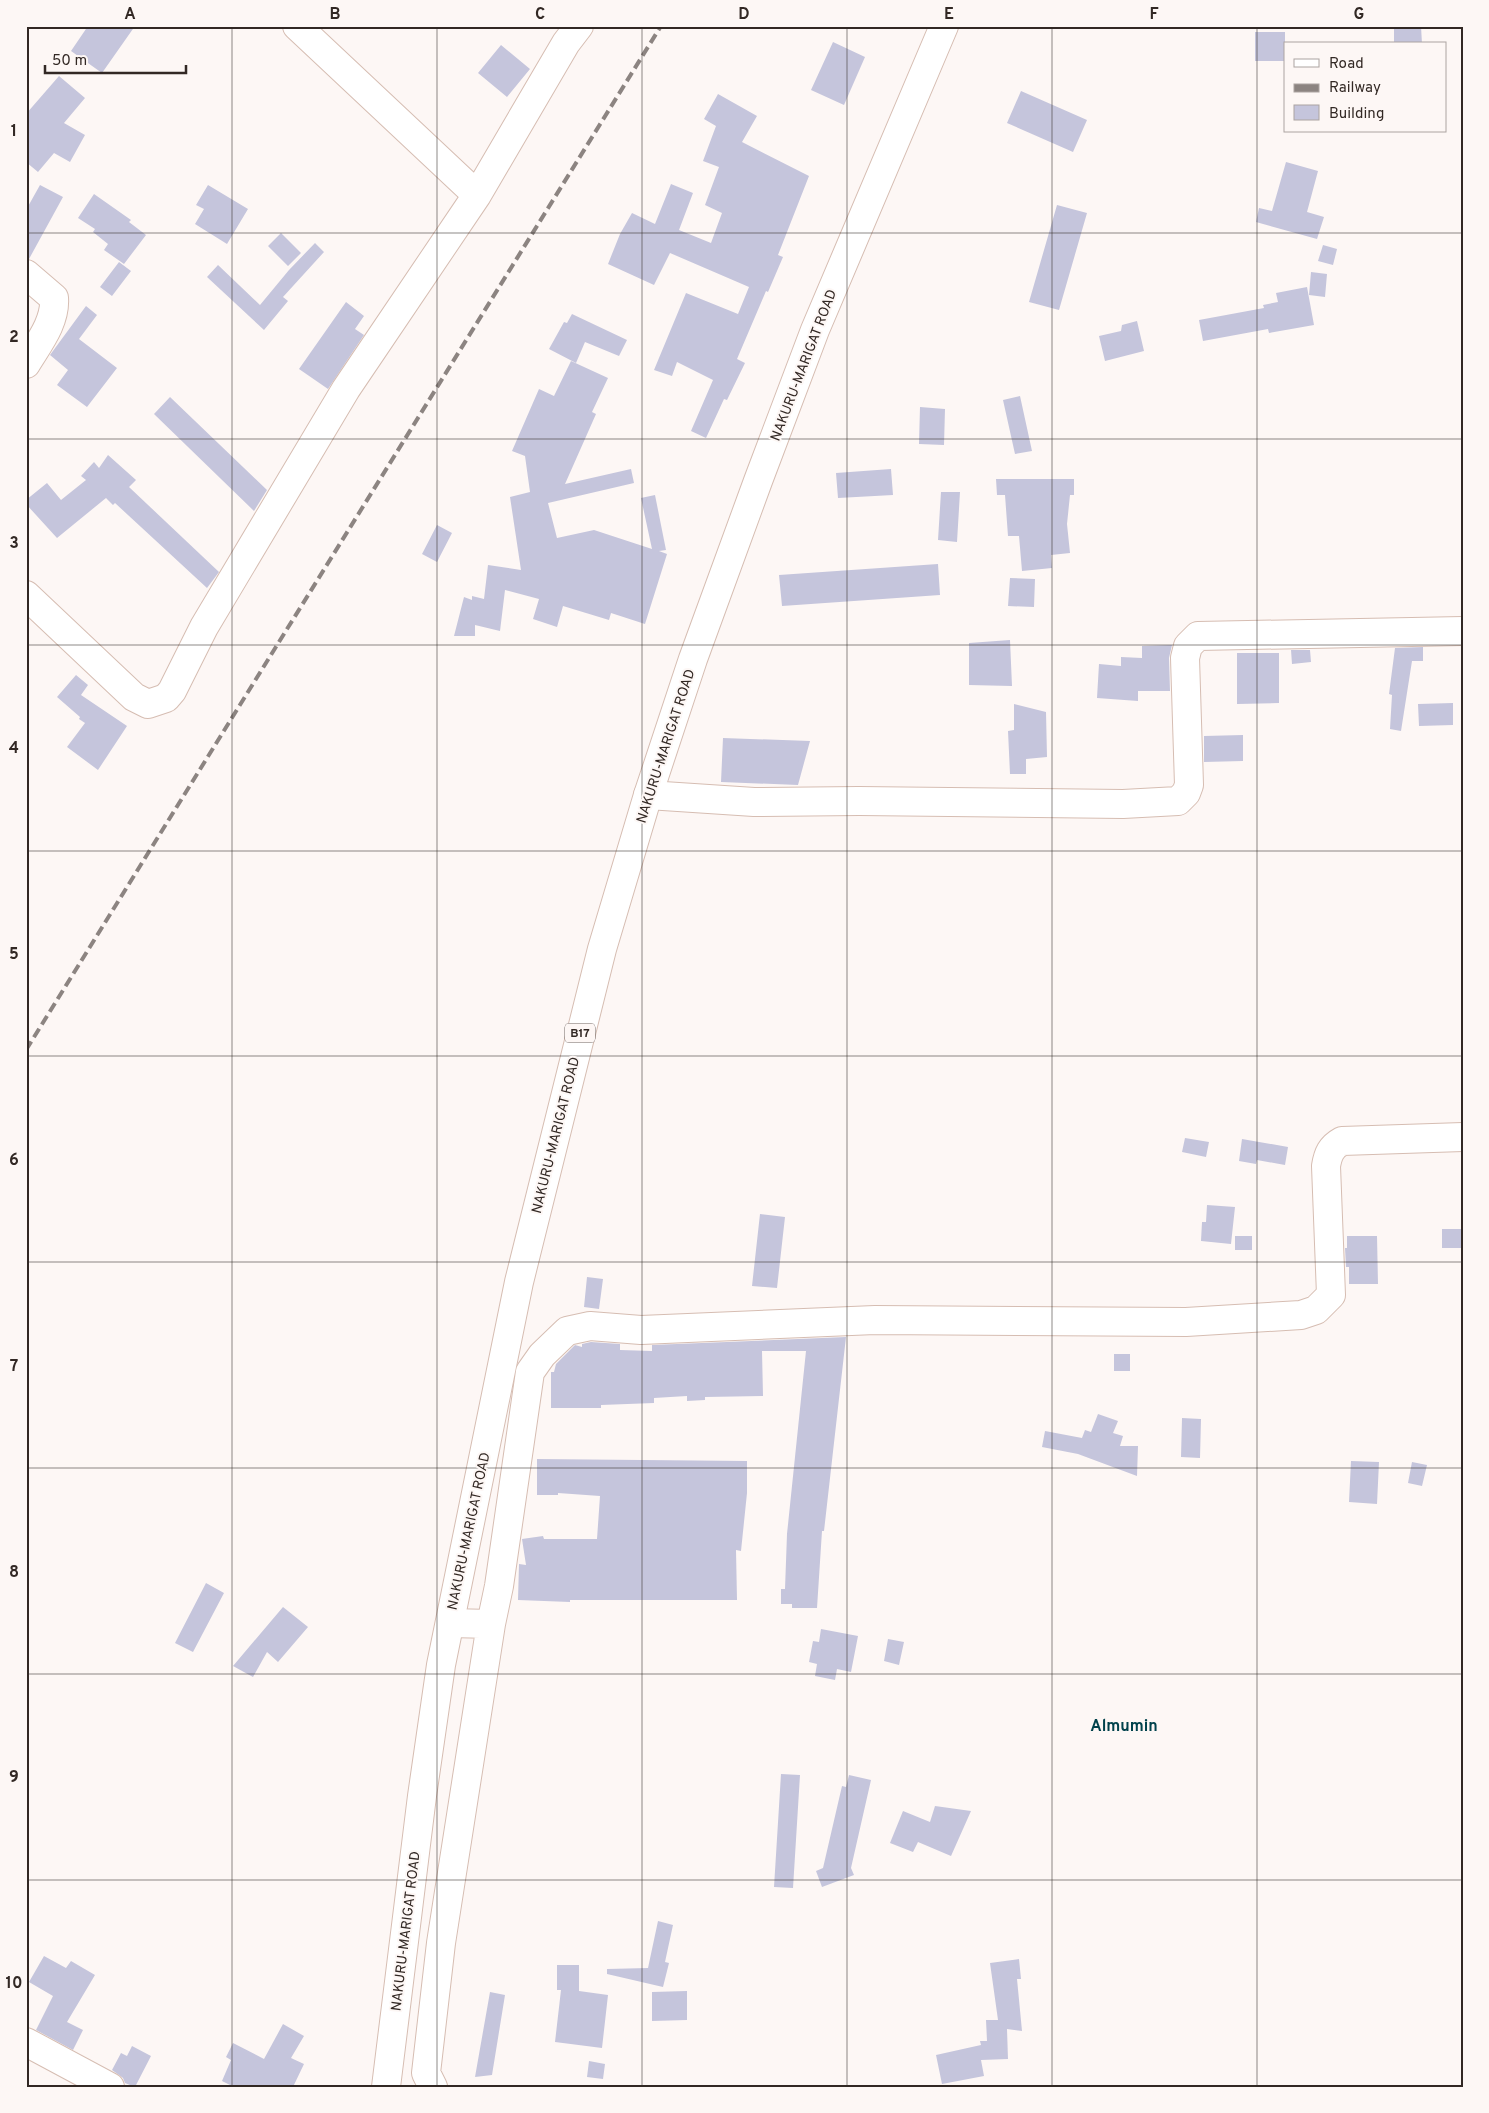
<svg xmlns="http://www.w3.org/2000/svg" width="1489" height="2113" viewBox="0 0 1489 2113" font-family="Overpass,sans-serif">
  <rect width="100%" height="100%" fill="#fdf7f5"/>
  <!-- building -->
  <path fill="#c5c5dc" d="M88 26H135L102 73 71 51Z
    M1394 26H1421L1422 44H1394Z
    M1255 32H1285V61H1255Z
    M833 42 865 57 844 105 811 90Z
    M501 45 530 69 507 97 478 73Z
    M59 76 85 98 64 123 85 135 70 162 54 153 38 172 26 162V114Z
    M1021 91 1087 120 1073 152 1007 123Z
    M718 94 757 116 742 142 809 176 778 255 783 257 768 292 766 291 737 359 745 363 727 400 724 399 706 438 691 431 713 380 677 362 672 376 654 370 686 293 738 314 749 287 670 253 654 285 608 264 620 234 632 213 655 224 671 184 693 193 679 230 711 243 722 213 705 205 719 167 703 161 716 126 704 119Z
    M1286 162 1318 171 1307 212 1324 217 1317 239 1256 222 1259 208 1272 211Z
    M40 185 63 197 29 259H26V210Z
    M208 185 248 209 227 244 195 224 204 209 196 205Z
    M94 194 131 220 129 222 146 235 124 264 104 250 108 244 93 232 95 229 78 218Z
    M1057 205 1087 213 1059 310 1029 302Z
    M281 233 301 253 288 266 268 246Z
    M315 243 324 252 283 297 288 301 264 330 207 277 218 265 260 305 289 270Z
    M1323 245 1337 249 1333 265 1318 261Z
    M119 262 131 271 112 296 100 287Z
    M1311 272 1327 274 1325 297 1309 295Z
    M1307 287 1314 325 1269 333 1268 329 1203 341 1199 320 1264 308 1263 305 1278 302 1276 293Z
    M346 302 364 316 355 329 364 335 328 389 299 369Z
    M86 306 97 315 79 339 117 368 87 407 57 385 68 370 50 355Z
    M572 314 627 340 619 356 585 342 576 363 549 349 564 322 567 323Z
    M1137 321 1144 351 1105 361 1099 336 1121 331 1122 325Z
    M571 361 608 378 592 412 596 414 565 484 631 469 634 483 548 503 557 538 594 530 652 549 641 498 655 495 666 550 659 551 667 554 645 624 611 613 609 620 563 606 557 627 533 619 539 599 505 590 500 631 475 625V636H454L464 597 472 600V596L484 599 488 565 521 570 510 497 530 492 525 456 512 451 539 389 554 396Z
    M1020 396 1032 451 1015 454 1003 400Z
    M170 397 267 490 254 511 154 414Z
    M920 407 945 409 944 445 919 444Z
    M108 455 136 480 129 487 219 572 207 588 115 503 113 505 106 498 57 538 26 504V500L47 483 61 500 86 480 81 476 94 462 99 468Z
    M891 469 893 495 838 498 836 473Z
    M996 479H1074V495H1070L1067 524 1070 553 1051 555 1052 568 1022 571 1019 536H1008L1005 495H997Z
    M941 492H960L957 542 938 540Z
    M437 525 452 533 437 562 422 554Z
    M938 564 940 595 782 606 779 575Z
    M1010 578 1035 579 1034 607 1008 606Z
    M1010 640 1012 686 969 685V643Z
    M1172 645 1169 658 1170 691H1138V701L1097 698 1099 664 1121 666V657L1142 658V646Z
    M1423 647V661H1412L1401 731 1390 729 1392 695 1389 694 1395 648Z
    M1291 650H1310L1311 662 1292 664Z
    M1237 653H1279V703L1237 704Z
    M76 675 88 685 81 695 127 726 98 770 67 747 85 723 79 719 80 717 57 697Z
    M1453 703V725L1419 726 1418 704Z
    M1014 704 1046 712 1047 757 1026 759V774H1010L1008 731 1014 730Z
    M1243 735V761L1204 762V736Z
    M723 738 810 741 798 785 721 782Z
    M1185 1138 1209 1142 1206 1157 1182 1152Z
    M1242 1139 1288 1147 1285 1165 1257 1160 1256 1164 1239 1161Z
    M1207 1205 1235 1207 1231 1244 1201 1241 1202 1222H1206Z
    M760 1214 785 1217 777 1288 752 1286Z
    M1442 1229H1463V1248H1442Z
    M1235 1236H1252V1250H1235Z
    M1347 1236H1377L1378 1284H1349V1267H1346L1345 1248H1347Z
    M587 1277 603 1279 599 1309 584 1307Z
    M846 1337 824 1531H822L817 1608H792V1604H781V1589H785L787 1534 806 1351H762L763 1396 705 1397V1400L687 1401V1396L654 1398V1403L601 1405V1408H551V1372H554L556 1364 575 1345 582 1347V1344L591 1342 620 1344V1350L652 1351V1345Z
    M1114 1354H1130V1371H1114Z
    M1098 1414 1118 1421 1113 1433 1123 1436 1120 1446H1138L1137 1476 1078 1454 1042 1447 1045 1431 1082 1438 1085 1430 1091 1432Z
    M1182 1418 1201 1419 1200 1458 1181 1457Z
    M537 1459 747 1461V1493L741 1551 736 1550 737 1600H570V1602L518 1600 519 1564 526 1565 522 1539 543 1536 544 1539H597L600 1496 558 1493V1495H537Z
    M1351 1461 1379 1462 1377 1504 1349 1502Z
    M1412 1462 1427 1465 1422 1486 1408 1483Z
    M206 1583 224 1593 193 1652 175 1643Z
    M283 1607 308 1627 278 1662 267 1652 253 1677 233 1666Z
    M821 1629 858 1636 851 1672 837 1669 835 1680 815 1676 817 1664 809 1662 813 1641 819 1642Z
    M888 1639 904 1642 899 1665 884 1661Z
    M781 1774 800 1775 793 1888 774 1887Z
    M849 1775 871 1780 851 1868 854 1875 822 1887 816 1871 823 1868 842 1786 846 1787Z
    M935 1806 971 1811 951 1856 918 1842 913 1852 890 1843 903 1811 930 1822Z
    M658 1921 673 1925 665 1962 669 1963 663 1987 607 1974V1969L648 1968Z
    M44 1956 66 1968 71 1961 95 1975 67 2022 83 2030 73 2050 36 2030 53 1996 29 1982Z
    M1019 1959 1021 1979H1017L1022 2031 1007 2029 1008 2059 981 2060 984 2076 942 2084 936 2055 981 2045 980 2041H987L986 2020H998L990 1963Z
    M557 1965H579V1991L608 1995 602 2048 555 2042 561 1990H557Z
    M687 1991V2020L652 2021V1992Z
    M490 1992 505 1995 492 2075 475 2077Z
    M283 2024 304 2036 291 2058 304 2064 293 2087H234L222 2081 231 2060 226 2057 233 2043 264 2059Z
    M132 2046 151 2056 135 2087 125 2083 123 2078 112 2070 121 2053 127 2056Z
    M589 2061 605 2064 603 2079 587 2077Z"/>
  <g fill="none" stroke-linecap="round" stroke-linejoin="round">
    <defs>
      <path id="minor" d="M297 26 477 195
        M26 274 54 298C56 322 38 344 26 364
        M26 595 134 697 148 704 166 698 172 691 204 627 346 389 477 195 566 43 579 26
        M648 795 754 802 859 801 1123 804 1178 801 1186 793 1189 785 1185 658 1188 646 1198 636 1463 631
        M450 1623 491 1624 499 1586 530 1372 542 1355 567 1331 590 1326 641 1330 875 1320 1186 1322 1301 1315 1316 1310 1331 1295 1326 1166C1328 1154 1331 1147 1342 1141L1463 1137
        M26 2042 110 2087
        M433 2087 426 2073 441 1943 491 1624"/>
      <path id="major" d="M386 2087 422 1796 441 1665 519 1282 602 949 648 795 693 659 758 481 815 330 944 26"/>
    </defs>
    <!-- minor casing -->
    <use href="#minor" stroke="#d6bdb2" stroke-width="30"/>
    <!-- major casing -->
    <use href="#major" stroke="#d6bdb2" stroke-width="30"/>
    <!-- minor -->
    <use href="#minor" stroke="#fff" stroke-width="28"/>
    <!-- major -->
    <use href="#major" stroke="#fff" stroke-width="28"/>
    <!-- rail -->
    <path stroke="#8c8481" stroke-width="4" stroke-dasharray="10 5" stroke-linecap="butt" d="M26 1050 661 26"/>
  </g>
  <!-- grid -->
  <path fill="none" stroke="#322824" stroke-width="1" stroke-opacity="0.55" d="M232 26V2087M437 26V2087M642 26V2087M847 26V2087M1052 26V2087M1257 26V2087M26 233H1463M26 439H1463M26 645H1463M26 851H1463M26 1056H1463M26 1262H1463M26 1468H1463M26 1674H1463M26 1880H1463"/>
  <g text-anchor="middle" stroke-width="4" stroke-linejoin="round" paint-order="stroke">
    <!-- shield labels -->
    <rect fill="#fdf7f5" stroke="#6f6663" stroke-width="1" x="565" y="1023.5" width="30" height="19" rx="4"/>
    <g font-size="12" font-weight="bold" fill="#322824">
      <text x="580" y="1037">B17</text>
    </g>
    <!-- street labels -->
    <g font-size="14" fill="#322824" stroke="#fdf7f5">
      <text transform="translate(803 365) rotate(-69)" y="5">NAKURU-MARIGAT ROAD</text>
      <text transform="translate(665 746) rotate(-72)" y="5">NAKURU-MARIGAT ROAD</text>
      <text transform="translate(555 1135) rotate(-76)" y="5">NAKURU-MARIGAT ROAD</text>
      <text transform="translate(468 1531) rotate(-78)" y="5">NAKURU-MARIGAT ROAD</text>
      <text transform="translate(405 1931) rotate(-83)" y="5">NAKURU-MARIGAT ROAD</text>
    </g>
    <!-- quarter labels -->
    <g font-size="16" font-weight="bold" fill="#01424c" stroke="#fdf7f5">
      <text x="1124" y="1731">Almumin</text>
    </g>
  </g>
  <!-- border -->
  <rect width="1489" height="2113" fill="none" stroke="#fdf7f5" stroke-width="55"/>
  <!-- legend -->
  <rect x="1284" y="42" width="162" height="90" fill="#fdf7f5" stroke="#aca4a1"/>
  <rect x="1294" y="59" width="25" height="8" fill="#ffffff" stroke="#aca4a1"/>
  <text x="1329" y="68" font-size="15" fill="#322824">Road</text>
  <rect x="1294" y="84" width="25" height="8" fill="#8c8481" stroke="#aca4a1"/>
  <text x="1329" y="92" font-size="15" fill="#322824">Railway</text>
  <rect x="1294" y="105" width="25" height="15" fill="#c5c5dc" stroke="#aca4a1"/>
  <text x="1329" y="118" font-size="15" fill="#322824">Building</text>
  <!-- scale -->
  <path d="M45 65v8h141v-8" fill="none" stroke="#322824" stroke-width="2.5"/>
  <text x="52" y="65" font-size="15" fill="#322824" stroke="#fdf7f5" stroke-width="4" paint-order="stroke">50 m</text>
  <rect x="28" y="28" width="1434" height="2058" fill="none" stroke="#322824" stroke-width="2"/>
  <g font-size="16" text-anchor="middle" font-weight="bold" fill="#322824">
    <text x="130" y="19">A</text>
    <text x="335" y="19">B</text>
    <text x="540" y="19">C</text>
    <text x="744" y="19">D</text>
    <text x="949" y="19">E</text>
    <text x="1154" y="19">F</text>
    <text x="1359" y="19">G</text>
    <text x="14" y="136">1</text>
    <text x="14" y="342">2</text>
    <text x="14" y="548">3</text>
    <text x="14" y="753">4</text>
    <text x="14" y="959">5</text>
    <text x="14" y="1165">6</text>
    <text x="14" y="1371">7</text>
    <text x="14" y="1577">8</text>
    <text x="14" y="1782">9</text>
    <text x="14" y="1988">10</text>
  </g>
</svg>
